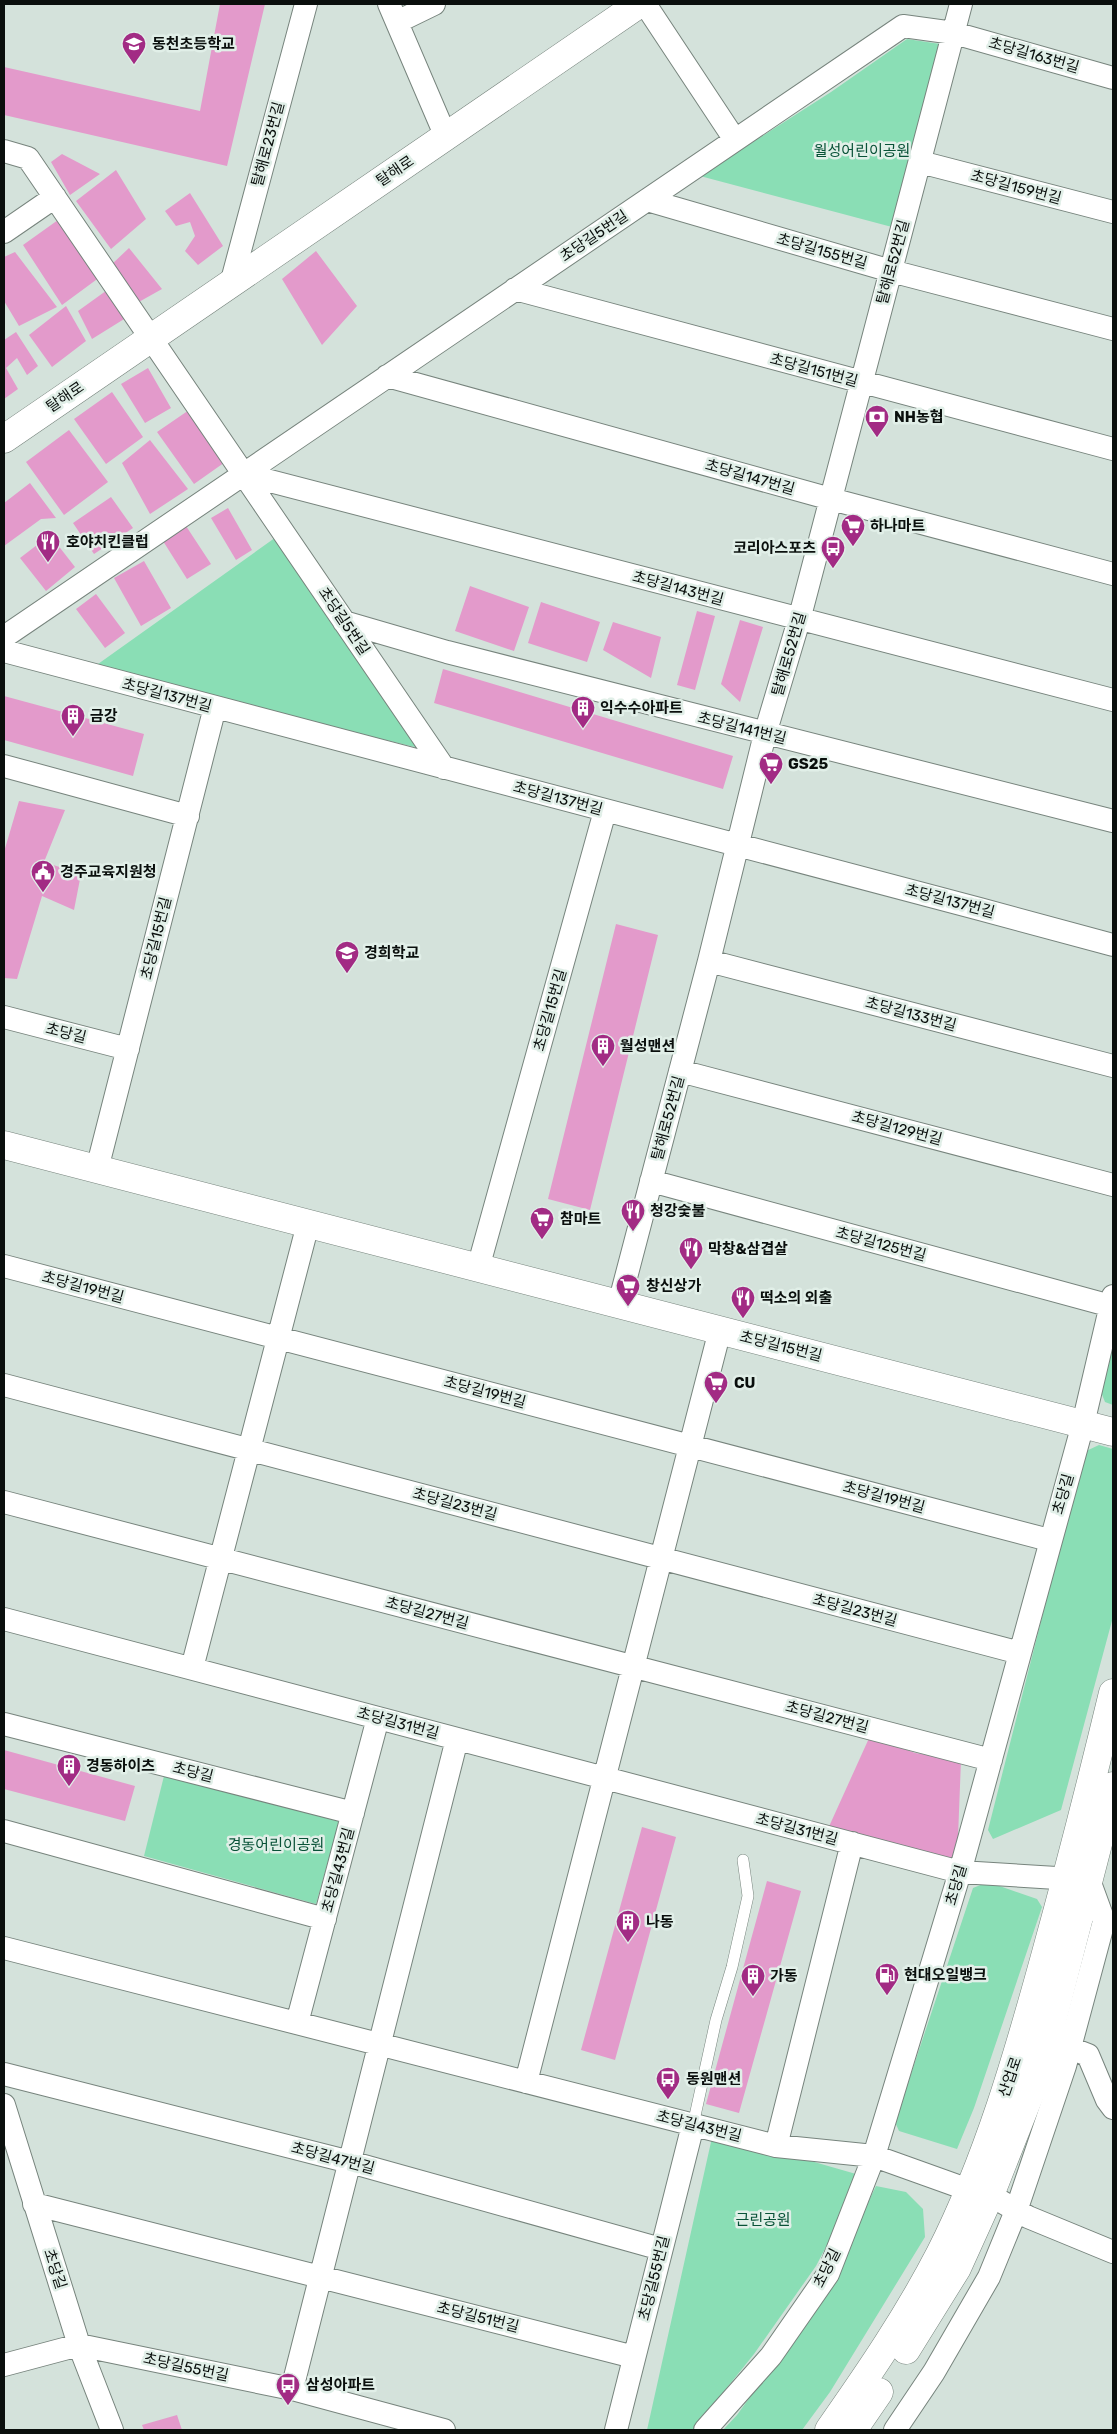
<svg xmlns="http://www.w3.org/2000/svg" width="1117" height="2434" viewBox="0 0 1117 2434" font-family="Rubik,'Noto Sans KR',sans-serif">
  <rect width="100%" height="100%" fill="#d4e2db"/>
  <!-- green -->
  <path fill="#8adeb5" d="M907 39 960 47 907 231 700 176 831 92Z
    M279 535 419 748 91 669Z
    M1113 1345V1405L1105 1402 1101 1392Z
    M1099 1445 1113 1449V1617L1061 1810 993 1839 988 1830 1084 1452Z
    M166 1768 341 1815 316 1904 144 1856Z
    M988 1882 1037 1899 1042 1907 974 2108 957 2149 899 2131 895 2122 973 1888Z
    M713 2133 863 2176 816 2266 754 2354 693 2430H647Z
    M876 2186 906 2192 923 2209 925 2237 830 2392 802 2430H723L737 2415 820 2300Z"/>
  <!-- building -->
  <path fill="#e39acb" d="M220 4H265L227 166 4 115V67L200 111Z
    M62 154 100 174 70 195 51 162Z
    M116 170 146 219 111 249 76 201Z
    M190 193 223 246 198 265 185 251 195 236 190 222 176 226 165 211Z
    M58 220 100 277 62 305 23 245Z
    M129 248 162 289 137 303 110 266Z
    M316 251 357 306 322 345 282 279Z
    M15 252 57 307 19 326 4 301V257Z
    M110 288 129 316 92 339 78 311Z
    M66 306 86 341 52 367 29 335Z
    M16 332 38 366 27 375 17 358 6 368 18 389 4 399V340Z
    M148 368 171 408 145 423 121 384Z
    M112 392 143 437 106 464 74 419Z
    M192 408 228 460 194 484 157 432Z
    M69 430 108 482 64 515 26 462Z
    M150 440 188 489 150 514 122 463Z
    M30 483 56 518 41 519 4 546V503Z
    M111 497 133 528 94 554 73 523Z
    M228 508 252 550 236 560 211 518Z
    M186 526 211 564 187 579 163 541Z
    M50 535 75 567 46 591 20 558Z
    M144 561 171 608 141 626 114 578Z
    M470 586 529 607 514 651 455 631Z
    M96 594 125 633 105 648 76 609Z
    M541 602 600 622 587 662 528 643Z
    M697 611 715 616 695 690 677 685Z
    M740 620 763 627 740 702 721 684Z
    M613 622 661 637 651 678 603 650Z
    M443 669 733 756 723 789 434 703Z
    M4 696 144 734 133 776 4 740Z
    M19 801 65 810 44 862 81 874 74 910 42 896 17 979 4 978V852Z
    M616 924 658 935 590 1210 548 1199Z
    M870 1736 915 1753 961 1760 957 1863 827 1831Z
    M4 1750 135 1786 125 1821 4 1789Z
    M642 1827 676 1837 615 2060 581 2050Z
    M767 1881 801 1891 739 2113 706 2104Z
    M177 2415 182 2430H144L142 2425Z"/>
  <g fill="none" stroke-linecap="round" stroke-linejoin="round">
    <defs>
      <path id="lane" d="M693 2125 716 2020 732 1967 748 1896 743 1860"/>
      <path id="street" d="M389 4 446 137
        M645 4 735 140
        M397 22 434 4
        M4 151 28 158 444 768
        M920 162 1113 212
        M647 200 891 271 1113 329
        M4 232 55 197
        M231 284 306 4
        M515 289 1113 449
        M387 376 831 499 1113 574
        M243 474 1113 700
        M344 622 447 652 1113 821
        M4 637 903 26 954 33 1113 78
        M4 651C374 749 744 845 1113 945
        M4 766 188 816
        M709 961 1113 1066
        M4 1017 128 1049
        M680 1071 1113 1185
        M97 1169 215 707
        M651 1181 1111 1306
        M4 1266 1049 1540
        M478 1268 605 811
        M619 1304 709 961 765 734 799 620 961 4
        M4 1385 1020 1653
        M4 1502 991 1760
        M4 1619 960 1872 1089 1880 1104 1921 1065 2066 1016 2211 989 2277 934 2372 895 2430
        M192 1668 308 1224
        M4 1724 353 1813
        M4 1831 325 1919
        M4 1948 776 2146 874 2156 969 2190 990 2195 1028 2217 1113 2252
        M297 2023 378 1718
        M1070 2048 1088 2055 1107 2100 1113 2108
        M4 2074 350 2162 661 2249
        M526 2082 720 1330
        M4 2105 79 2345 112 2430
        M776 2146 852 1843
        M34 2204 634 2357
        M4 2365 79 2345 292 2389 444 2430
        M292 2389 457 1739
        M616 2430 693 2125
        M705 2430 771 2356 828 2274 874 2156 960 1872 1083 1424 1113 1296"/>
      <path id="secondary" d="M4 439 639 4
        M4 1145 1113 1432
        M906 2350 957 2268 990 2195 1039 2071 1113 1786
        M829 2430C869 2373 908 2316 940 2254 988 2159 1018 2055 1046 1953 1070 1866 1092 1780 1113 1693
        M853 2430 879 2392"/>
    </defs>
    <!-- lane casing -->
    <use href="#lane" stroke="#77847d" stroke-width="12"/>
    <!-- street casing -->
    <use href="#street" stroke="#77847d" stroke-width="24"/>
    <!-- secondary casing -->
    <use href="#secondary" stroke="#77847d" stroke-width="29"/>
    <!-- lane -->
    <use href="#lane" stroke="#fff" stroke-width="11"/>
    <!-- street -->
    <use href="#street" stroke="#fff" stroke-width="22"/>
    <!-- secondary -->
    <use href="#secondary" stroke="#fff" stroke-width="28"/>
  </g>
  <!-- icons -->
  <defs>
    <symbol id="school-pin" viewBox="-11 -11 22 30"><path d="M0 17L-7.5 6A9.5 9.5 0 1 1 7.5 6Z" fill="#a22b84" stroke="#e1efe8"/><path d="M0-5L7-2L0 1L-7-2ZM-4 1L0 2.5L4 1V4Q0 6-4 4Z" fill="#fff"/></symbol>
    <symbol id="bank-pin" viewBox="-11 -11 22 30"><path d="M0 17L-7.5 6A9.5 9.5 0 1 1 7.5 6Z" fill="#a22b84" stroke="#e1efe8"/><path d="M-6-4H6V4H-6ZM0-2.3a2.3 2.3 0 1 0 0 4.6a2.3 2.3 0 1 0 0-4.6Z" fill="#fff"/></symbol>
    <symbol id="supermarket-pin" viewBox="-11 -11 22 30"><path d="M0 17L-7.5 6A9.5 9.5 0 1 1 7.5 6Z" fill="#a22b84" stroke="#e1efe8"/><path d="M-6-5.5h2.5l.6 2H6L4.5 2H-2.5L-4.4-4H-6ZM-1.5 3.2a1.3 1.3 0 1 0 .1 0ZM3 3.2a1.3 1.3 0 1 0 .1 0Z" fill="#fff"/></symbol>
    <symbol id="restaurant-pin" viewBox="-11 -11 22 30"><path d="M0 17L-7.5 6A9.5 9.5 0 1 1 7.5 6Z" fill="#a22b84" stroke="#e1efe8"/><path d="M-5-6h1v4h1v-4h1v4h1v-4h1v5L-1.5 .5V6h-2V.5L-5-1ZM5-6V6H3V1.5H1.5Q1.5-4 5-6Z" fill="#fff"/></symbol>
    <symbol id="bus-pin" viewBox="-11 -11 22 30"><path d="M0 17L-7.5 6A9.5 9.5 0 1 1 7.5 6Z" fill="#a22b84" stroke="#e1efe8"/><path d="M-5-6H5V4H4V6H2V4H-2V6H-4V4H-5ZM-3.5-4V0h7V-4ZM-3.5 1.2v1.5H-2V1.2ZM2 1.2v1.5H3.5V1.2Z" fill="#fff"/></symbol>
    <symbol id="building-pin" viewBox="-11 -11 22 30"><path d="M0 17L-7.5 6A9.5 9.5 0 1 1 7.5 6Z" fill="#a22b84" stroke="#e1efe8"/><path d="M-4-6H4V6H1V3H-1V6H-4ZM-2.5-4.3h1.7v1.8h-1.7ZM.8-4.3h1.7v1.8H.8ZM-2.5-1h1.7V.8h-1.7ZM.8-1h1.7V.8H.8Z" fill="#fff"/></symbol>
    <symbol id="civic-pin" viewBox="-11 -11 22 30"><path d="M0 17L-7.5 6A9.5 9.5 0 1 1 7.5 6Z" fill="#a22b84" stroke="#e1efe8"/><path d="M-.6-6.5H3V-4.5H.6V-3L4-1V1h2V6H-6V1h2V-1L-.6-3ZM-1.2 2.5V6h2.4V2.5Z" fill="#fff"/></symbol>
    <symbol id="fuel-pin" viewBox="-11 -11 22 30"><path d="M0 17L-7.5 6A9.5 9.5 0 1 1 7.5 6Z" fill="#a22b84" stroke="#e1efe8"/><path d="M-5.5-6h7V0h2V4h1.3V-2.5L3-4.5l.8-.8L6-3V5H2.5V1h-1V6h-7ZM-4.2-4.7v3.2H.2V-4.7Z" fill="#fff"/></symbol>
  </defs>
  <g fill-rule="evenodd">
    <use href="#school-pin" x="120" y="30" width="28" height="38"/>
    <use href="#bank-pin" x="863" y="403" width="28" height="38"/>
    <use href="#supermarket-pin" x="839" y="512" width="28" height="38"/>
    <use href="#restaurant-pin" x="34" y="528" width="28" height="38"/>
    <use href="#bus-pin" x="819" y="534" width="28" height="38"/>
    <use href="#building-pin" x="569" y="694" width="28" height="38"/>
    <use href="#building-pin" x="59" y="702" width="28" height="38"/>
    <use href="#supermarket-pin" x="757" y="750" width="28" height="38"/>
    <use href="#civic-pin" x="29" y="858" width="28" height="38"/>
    <use href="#school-pin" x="333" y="939" width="28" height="38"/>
    <use href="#building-pin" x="589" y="1032" width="28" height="38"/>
    <use href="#restaurant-pin" x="619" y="1197" width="28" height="38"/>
    <use href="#supermarket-pin" x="528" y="1205" width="28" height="38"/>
    <use href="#restaurant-pin" x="677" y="1235" width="28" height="38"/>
    <use href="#supermarket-pin" x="614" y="1272" width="28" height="38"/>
    <use href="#restaurant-pin" x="729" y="1284" width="28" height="38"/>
    <use href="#supermarket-pin" x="702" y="1369" width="28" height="38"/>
    <use href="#building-pin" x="55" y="1752" width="28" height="38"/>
    <use href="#building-pin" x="614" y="1908" width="28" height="38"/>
    <use href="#fuel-pin" x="873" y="1961" width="28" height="38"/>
    <use href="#building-pin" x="739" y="1962" width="28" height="38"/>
    <use href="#bus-pin" x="654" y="2065" width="28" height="38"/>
    <use href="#bus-pin" x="274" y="2371" width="28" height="38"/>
  </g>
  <g text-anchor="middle" stroke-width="5" stroke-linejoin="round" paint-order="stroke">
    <!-- poi labels -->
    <g font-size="15" font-weight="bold" fill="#0a0f0d" stroke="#e1efe8" text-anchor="start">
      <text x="152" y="49">동천초등학교</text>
      <text x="894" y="422">NH농협</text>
      <text x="870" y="531">하나마트</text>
      <text x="66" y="547">호야치킨클럽</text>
      <text x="816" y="553" text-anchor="end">코리아스포츠</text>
      <text x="600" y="713">익수수아파트</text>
      <text x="90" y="721">금강</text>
      <text x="788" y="769">GS25</text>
      <text x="60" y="877">경주교육지원청</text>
      <text x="364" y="958">경희학교</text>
      <text x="620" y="1051">월성맨션</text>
      <text x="650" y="1216">청강숯불</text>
      <text x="560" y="1224">참마트</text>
      <text x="708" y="1254">막창&amp;삼겹살</text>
      <text x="646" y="1291">창신상가</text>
      <text x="760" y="1303">떡소의 외출</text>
      <text x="734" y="1388">CU</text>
      <text x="86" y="1771">경동하이츠</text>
      <text x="646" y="1927">나동</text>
      <text x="904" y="1980">현대오일뱅크</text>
      <text x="770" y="1981">가동</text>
      <text x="686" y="2084">동원맨션</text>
      <text x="306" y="2390">삼성아파트</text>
    </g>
    <!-- street labels -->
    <g font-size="15" fill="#0a0f0d" stroke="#e1efe8">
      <text transform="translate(1034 55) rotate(16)" y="5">초당길163번길</text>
      <text transform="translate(268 144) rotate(-75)" y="5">탈해로23번길</text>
      <text transform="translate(395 171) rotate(-34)" y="5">탈해로</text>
      <text transform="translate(1016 187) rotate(15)" y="5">초당길159번길</text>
      <text transform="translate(594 236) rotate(-34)" y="5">초당길5번길</text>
      <text transform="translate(822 251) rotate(16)" y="5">초당길155번길</text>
      <text transform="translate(893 262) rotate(-75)" y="5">탈해로52번길</text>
      <text transform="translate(814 370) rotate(15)" y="5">초당길151번길</text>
      <text transform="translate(65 397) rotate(-34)" y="5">탈해로</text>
      <text transform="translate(750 477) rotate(16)" y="5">초당길147번길</text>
      <text transform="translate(678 588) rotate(15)" y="5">초당길143번길</text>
      <text transform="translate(344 621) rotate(56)" y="5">초당길5번길</text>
      <text transform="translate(789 654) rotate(-74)" y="5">탈해로52번길</text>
      <text transform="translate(167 695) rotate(15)" y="5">초당길137번길</text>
      <text transform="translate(742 728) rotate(14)" y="5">초당길141번길</text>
      <text transform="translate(558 798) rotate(15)" y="5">초당길137번길</text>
      <text transform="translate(950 901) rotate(15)" y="5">초당길137번길</text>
      <text transform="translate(156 938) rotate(-76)" y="5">초당길15번길</text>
      <text transform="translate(550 1010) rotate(-74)" y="5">초당길15번길</text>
      <text transform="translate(911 1014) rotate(15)" y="5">초당길133번길</text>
      <text transform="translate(66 1033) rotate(14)" y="5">초당길</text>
      <text transform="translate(668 1118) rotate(-75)" y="5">탈해로52번길</text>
      <text transform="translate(897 1128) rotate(15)" y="5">초당길129번길</text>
      <text transform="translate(881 1244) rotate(15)" y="5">초당길125번길</text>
      <text transform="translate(83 1287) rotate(15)" y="5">초당길19번길</text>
      <text transform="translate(781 1346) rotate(14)" y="5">초당길15번길</text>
      <text transform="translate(485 1392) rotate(15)" y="5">초당길19번길</text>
      <text transform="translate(1063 1494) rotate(-74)" y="5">초당길</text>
      <text transform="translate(884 1497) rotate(15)" y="5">초당길19번길</text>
      <text transform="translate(455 1504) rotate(15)" y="5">초당길23번길</text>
      <text transform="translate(855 1610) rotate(15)" y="5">초당길23번길</text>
      <text transform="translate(427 1613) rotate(15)" y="5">초당길27번길</text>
      <text transform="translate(827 1717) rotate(15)" y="5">초당길27번길</text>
      <text transform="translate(398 1723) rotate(15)" y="5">초당길31번길</text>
      <text transform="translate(193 1772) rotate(14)" y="5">초당길</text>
      <text transform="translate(797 1829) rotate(15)" y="5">초당길31번길</text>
      <text transform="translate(338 1870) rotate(-75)" y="5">초당길43번길</text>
      <text transform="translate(956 1885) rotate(-74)" y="5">초당길</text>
      <text transform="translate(1010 2077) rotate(-71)" y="5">산업로</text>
      <text transform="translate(699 2126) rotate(14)" y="5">초당길43번길</text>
      <text transform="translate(333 2158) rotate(15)" y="5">초당길47번길</text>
      <text transform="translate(827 2268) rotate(-63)" y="5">초당길</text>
      <text transform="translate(55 2269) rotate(72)" y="5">초당길</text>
      <text transform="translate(654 2278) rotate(-76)" y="5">초당길55번길</text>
      <text transform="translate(478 2317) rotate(14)" y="5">초당길51번길</text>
      <text transform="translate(186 2367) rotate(12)" y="5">초당길55번길</text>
    </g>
    <!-- park labels -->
    <g font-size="15" fill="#085237" stroke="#e1efe8">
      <text x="862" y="156">월성어린이공원</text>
      <text x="276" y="1850">경동어린이공원</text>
      <text x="763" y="2225">근린공원</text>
    </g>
  </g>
  <!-- border -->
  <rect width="1117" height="2434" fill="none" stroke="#0a0f0d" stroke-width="10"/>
</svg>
